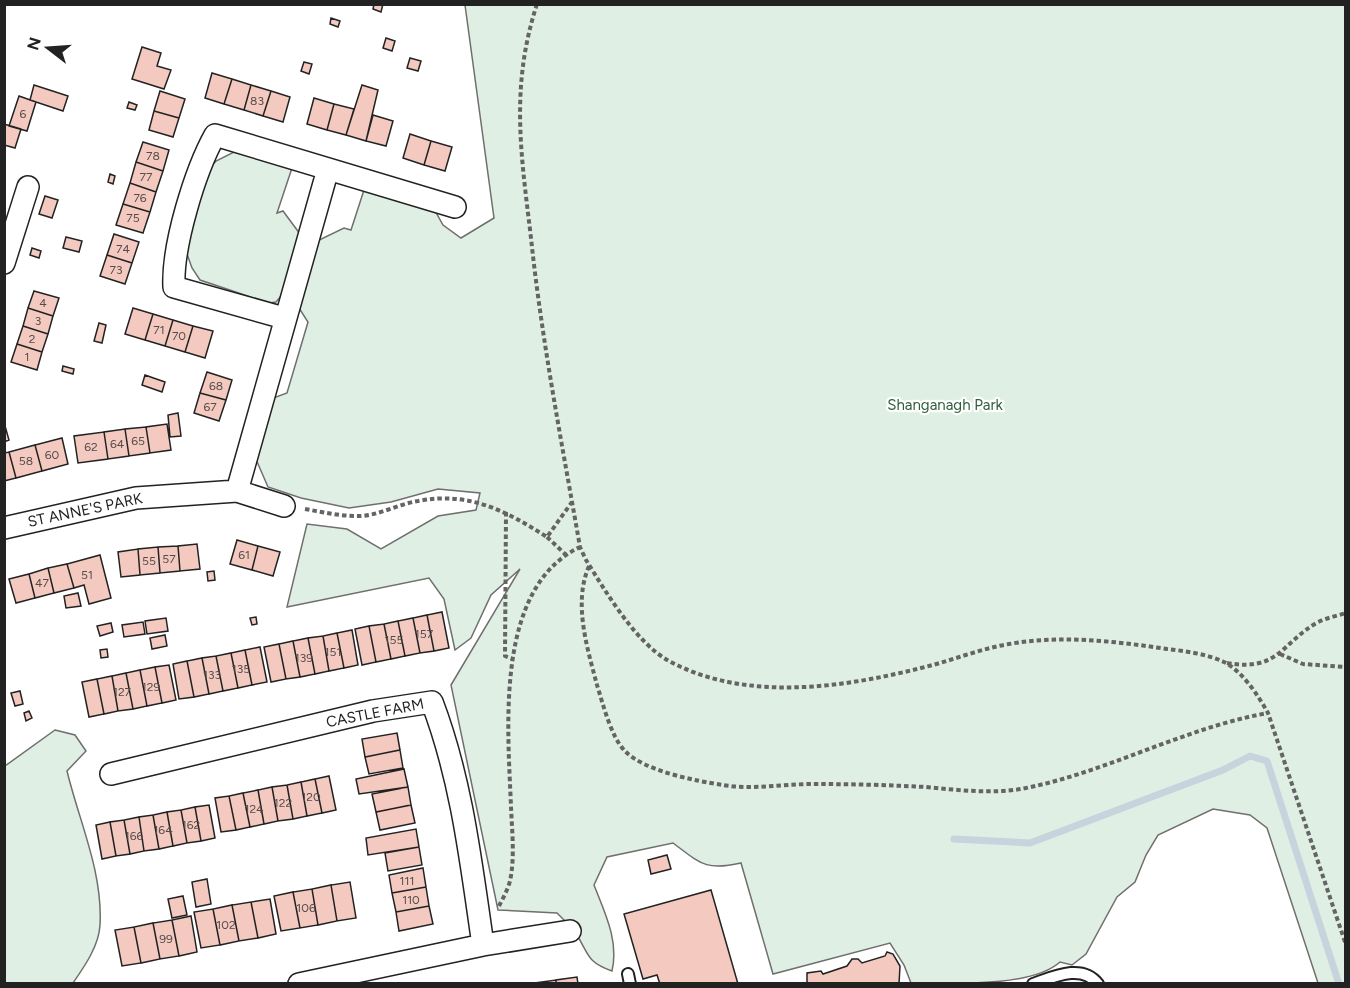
<svg xmlns="http://www.w3.org/2000/svg" width="1350" height="988" viewBox="0 0 1350 988" font-family="Figtree,sans-serif">
  <rect width="100%" height="100%" fill="#fff"/>
  <!-- green -->
  <path fill="#e0efe3" stroke="#6f6f6f" stroke-width="1.5" d="M465 5H1345V983H1318L1267 828 1250 815 1213 809 1158 835 1146 855 1135 882 1117 897 1086 954 1072 965 1060 962C1031 988 950 983 911 983L904 965 890 943 773 974 741 863C706 871 701 864 673 843L607 857 594 885C605 913 619 941 612 971 587 962 589 955 577 935 572 927 564 920 557 913L498 910 451 685 520 569 491 595 471 638 455 650 444 599 429 578 287 607 307 524 347 529 381 549 438 516 476 510 480 493 438 489 391 502 349 508 301 498 268 487 255 457 268 400 287 393 308 322 299 308 317 241 344 228 351 230 364 190 434 209 443 225 461 238 494 218Z
    M238 150 292 168 277 213 283 211 300 234 281 296 276 302 269 303 200 280 192 268 187 254V243L209 169 216 161Z
    M55 730 75 735 86 751 67 771C79 821 103 872 100 925 99 946 84 967 73 983H5V766Z"/>
  <g fill="none" stroke-linecap="round" stroke-linejoin="round">
    <!-- stream -->
    <path stroke="#c7d3dd" stroke-width="7" d="M954 839 1030 843 1223 770 1250 756 1267 761 1339 984"/>
  </g>
  <!-- building -->
  <path fill="#f3c9c0" stroke="#222" stroke-width="1.5" d="M374 4H383L381 12 373 9Z
    M331 18 340 21 338 27 330 24Z
    M386 38 395 41 392 51 383 48Z
    M142 47 161 53 157 66 171 70 164 89 132 79Z
    M410 58 421 61 418 71 407 68Z
    M304 62 312 64 309 74 301 71Z
    M212 73 232 79 224 104 205 98Z
    M232 79 251 85 244 110 224 104Z
    M34 85 68 96 63 111 30 100Z
    M251 85 271 91 263 116 244 110Z
    M362 85 378 90 366 141 346 135Z
    M160 91 185 99 179 118 154 111Z
    M271 91 290 97 283 122 263 116Z
    M19 96 36 102 27 131 9 126Z
    M314 98 334 104 327 130 307 124Z
    M129 102 137 105 135 110 127 108Z
    M334 104 354 109 346 135 327 130Z
    M154 111 179 118 173 137 149 130Z
    M373 115 393 121 386 146 366 141Z
    M4 124 21 129 15 148 4 145Z
    M410 134 431 141 424 165 403 158Z
    M431 141 452 147 445 171 424 165Z
    M143 142 169 150 163 171 136 162Z
    M136 162 163 171 156 192 130 183Z
    M110 174 115 176 113 184 108 182Z
    M130 183 156 192 150 212 123 204Z
    M45 196 58 200 52 218 39 214Z
    M123 204 150 212 143 233 116 225Z
    M114 234 139 242 132 263 107 255Z
    M66 237 82 241 79 252 63 248Z
    M32 248 41 251 39 258 30 255Z
    M107 255 132 263 125 284 100 276Z
    M34 291 59 298 53 316 28 308Z
    M28 308 53 316 48 334 23 326Z
    M133 308 153 314 145 340 125 334Z
    M153 314 173 320 165 346 145 340Z
    M173 320 193 326 185 352 165 346Z
    M99 323 106 325 102 343 94 341Z
    M23 326 48 334 42 352 17 344Z
    M193 326 213 331 205 358 185 352Z
    M17 344 42 352 37 370 11 362Z
    M63 366 74 369 73 374 62 371Z
    M207 372 232 380 226 400 200 393Z
    M145 375 165 382 162 392 142 385Z
    M200 393 226 400 219 421 194 413Z
    M178 413 181 436 170 437 168 415Z
    M167 424 171 450 150 453 146 427Z
    M5 426 9 440 4 442V427Z
    M146 427 150 453 129 456 125 429Z
    M125 429 129 456 108 459 104 432Z
    M104 432 108 459 78 463 74 436Z
    M62 438 68 464 42 471 35 445Z
    M35 445 42 471 16 478 9 452Z
    M9 452 16 478 4 481V453Z
    M237 540 258 546 252 570 230 564Z
    M197 544 200 569 180 571 178 546Z
    M178 546 180 571 160 573 158 547Z
    M258 546 280 552 273 576 252 570Z
    M158 547 160 573 140 575 138 549Z
    M138 549 140 575 121 577 118 552Z
    M100 555 111 598 89 604 84 585 74 588 67 564Z
    M67 564 74 588 54 593 48 568Z
    M48 568 54 593 35 598 29 574Z
    M214 571 215 580 208 581 207 572Z
    M29 574 35 598 16 603 9 579Z
    M78 593 81 606 66 608 64 596Z
    M442 612 449 648 434 651 427 615Z
    M427 615 434 651 420 653 413 618Z
    M256 617 257 624 252 625 250 618Z
    M166 618 168 631 147 634 145 621Z
    M413 618 420 653 405 656 398 621Z
    M398 621 405 656 391 659 384 624Z
    M143 622 145 634 124 637 122 625Z
    M111 623 113 632 100 636 97 626Z
    M384 624 391 659 376 662 369 626Z
    M369 626 376 662 362 665 355 629Z
    M352 630 358 665 344 668 337 633Z
    M337 633 344 668 329 671 323 636Z
    M165 635 167 646 152 649 150 638Z
    M323 636 329 671 315 674 308 638Z
    M308 638 315 674 300 677 293 641Z
    M293 641 300 677 286 679 279 644Z
    M279 644 286 679 271 682 264 647Z
    M260 647 267 682 252 685 245 650Z
    M107 649 108 657 101 658 100 650Z
    M245 650 252 685 238 688 231 653Z
    M231 653 238 688 223 691 216 656Z
    M216 656 223 691 209 694 202 658Z
    M202 658 209 694 194 697 187 661Z
    M187 661 194 697 179 699 173 664Z
    M169 665 176 700 162 703 155 667Z
    M155 667 162 703 147 706 140 670Z
    M140 670 147 706 133 709 126 673Z
    M126 673 133 709 118 711 112 676Z
    M112 676 118 711 104 714 97 679Z
    M97 679 104 714 89 717 82 682Z
    M20 691 23 704 15 706 11 693Z
    M29 711 32 718 26 721 24 713Z
    M397 733 400 750 365 757 362 739Z
    M400 750 403 768 369 774 365 757Z
    M404 769 408 787 359 794 356 779Z
    M329 776 336 810 322 813 315 779Z
    M315 779 322 813 307 816 301 782Z
    M301 782 307 816 293 819 287 785Z
    M287 785 293 819 278 821 272 787Z
    M272 787 278 821 264 824 258 790Z
    M408 787 411 805 376 812 372 794Z
    M258 790 264 824 250 827 243 793Z
    M243 793 250 827 236 830 229 796Z
    M229 796 236 830 221 832 215 798Z
    M209 805 215 838 201 841 195 807Z
    M411 805 415 823 380 830 376 812Z
    M195 807 201 841 187 843 181 810Z
    M181 810 187 843 173 846 167 812Z
    M167 812 173 846 159 849 153 815Z
    M153 815 159 849 144 851 139 817Z
    M139 817 144 851 130 854 124 820Z
    M124 820 130 854 116 856 110 822Z
    M110 822 116 856 102 859 96 825Z
    M416 829 419 847 368 855 366 838Z
    M419 847 422 865 388 871 385 853Z
    M667 855 671 869 651 874 648 860Z
    M423 868 426 887 392 893 389 875Z
    M207 879 211 904 196 907 192 882Z
    M350 882 356 918 337 921 331 885Z
    M331 885 337 921 318 925 312 889Z
    M426 887 429 906 396 912 392 893Z
    M312 889 318 925 300 928 293 892Z
    M711 890 738 984H660L657 975 643 979 624 914Z
    M293 892 300 928 281 931 274 896Z
    M183 896 187 915 172 918 168 899Z
    M270 899 276 934 258 938 251 902Z
    M251 902 258 938 239 941 232 905Z
    M232 905 239 941 220 945 213 909Z
    M429 906 433 924 399 931 396 912Z
    M213 909 220 945 201 948 194 912Z
    M191 916 197 952 179 956 172 920Z
    M172 920 179 956 160 959 153 923Z
    M153 923 160 959 141 963 134 927Z
    M134 927 141 963 122 966 115 930Z
    M887 952 893 954 900 966 899 984H807V973L821 971 823 974 847 966 852 959H858L862 963 885 956Z
    M577 977 578 984H556V980Z
    M556 980V984H535V983Z"/>
  <g fill="none" stroke-linecap="round" stroke-linejoin="round">
    <defs>
      <path id="service" d="M628 974 630 984
        M1033 984C1053 977 1082 963 1098 984"/>
      <path id="minor" d="M4 263 28 187
        M284 318 174 287C172 246 195 171 215 135L455 207
        M237 491 284 506
        M4 528 136 498 237 491 328 169
        M111 774 373 711 432 702C462 781 471 863 483 945L299 984
        M483 945 570 931"/>
    </defs>
    <!-- service casing -->
    <use href="#service" stroke="#222" stroke-width="14"/>
    <!-- minor casing -->
    <use href="#minor" stroke="#222" stroke-width="24"/>
    <!-- path -->
    <path stroke="#646464" stroke-width="4" stroke-dasharray="4.5 3" stroke-linecap="butt" d="M537 4C510 87 521 154 531 238 542 342 562 444 580 547L586 560C606 592 635 642 669 661 745 702 841 688 921 668 951 661 979 649 1009 644 1061 635 1114 641 1167 649 1185 651 1207 654 1224 662 1242 671 1258 695 1268 713L1346 945
      M305 509C322 512 339 516 356 516 376 517 398 504 418 501 469 491 506 511 547 537L572 502
      M506 512 505 656 513 659
      M547 537 565 554
      M589 566C573 603 587 647 597 685 603 704 611 737 625 751 644 771 696 781 723 785 753 790 783 784 813 784 850 784 889 785 926 787 958 790 990 794 1021 789 1106 773 1183 728 1268 713
      M1280 654 1303 664 1346 667
      M1227 663C1279 672 1281 643 1318 622 1326 618 1337 616 1346 613
      M499 906C503 898 508 889 510 881 515 858 512 831 511 807 508 728 494 588 580 547"/>
    <!-- service -->
    <use href="#service" stroke="#fff" stroke-width="10"/>
    <!-- minor -->
    <use href="#minor" stroke="#fff" stroke-width="21"/>
  </g>
  <g text-anchor="middle" stroke-width="4.5" stroke-linejoin="round" paint-order="stroke">
    <!-- number labels -->
    <g font-size="12" fill="#564c4a">
      <text x="257" y="105">83</text>
      <text x="23" y="118">6</text>
      <text x="153" y="160">78</text>
      <text x="146" y="181">77</text>
      <text x="140" y="202">76</text>
      <text x="133" y="222">75</text>
      <text x="123" y="253">74</text>
      <text x="116" y="274">73</text>
      <text x="43" y="307">4</text>
      <text x="38" y="325">3</text>
      <text x="159" y="334">71</text>
      <text x="179" y="340">70</text>
      <text x="32" y="343">2</text>
      <text x="27" y="361">1</text>
      <text x="216" y="390">68</text>
      <text x="210" y="411">67</text>
      <text x="138" y="445">65</text>
      <text x="117" y="448">64</text>
      <text x="91" y="451">62</text>
      <text x="52" y="459">60</text>
      <text x="26" y="465">58</text>
      <text x="244" y="559">61</text>
      <text x="169" y="563">57</text>
      <text x="149" y="565">55</text>
      <text x="87" y="579">51</text>
      <text x="42" y="587">47</text>
      <text x="424" y="638">157</text>
      <text x="394" y="644">155</text>
      <text x="333" y="656">151</text>
      <text x="304" y="662">139</text>
      <text x="241" y="673">135</text>
      <text x="212" y="679">133</text>
      <text x="151" y="691">129</text>
      <text x="122" y="696">127</text>
      <text x="311" y="801">120</text>
      <text x="283" y="807">122</text>
      <text x="254" y="813">124</text>
      <text x="191" y="829">162</text>
      <text x="163" y="834">164</text>
      <text x="134" y="840">166</text>
      <text x="407" y="885">111</text>
      <text x="411" y="904">110</text>
      <text x="306" y="912">106</text>
      <text x="226" y="929">102</text>
      <text x="166" y="943">99</text>
    </g>
    <!-- park labels -->
    <g font-size="15" fill="#2f5e38" stroke="#fff">
      <text x="945" y="410">Shanganagh Park</text>
    </g>
    <!-- street labels -->
    <g font-size="15" fill="#222" stroke="#fff">
      <text transform="translate(85 510) rotate(-12)" y="5">ST ANNE'S PARK</text>
      <text transform="translate(375 713) rotate(-11)" y="5">CASTLE FARM</text>
    </g>
  </g>
  <!-- border -->
  <rect width="1350" height="988" fill="none" stroke="#222222" stroke-width="12"/>
  <!-- north arrow -->
  <g transform="translate(48 48) rotate(287)" stroke="#ffffff" stroke-width="4.5" paint-order="stroke">
  <path d="M0-4.5L10 22L0 15L-10 22Z" fill="#222222"/>
  <text y="-9" font-size="16" font-weight="bold" text-anchor="middle" fill="#222222">N</text>
  </g>
</svg>
